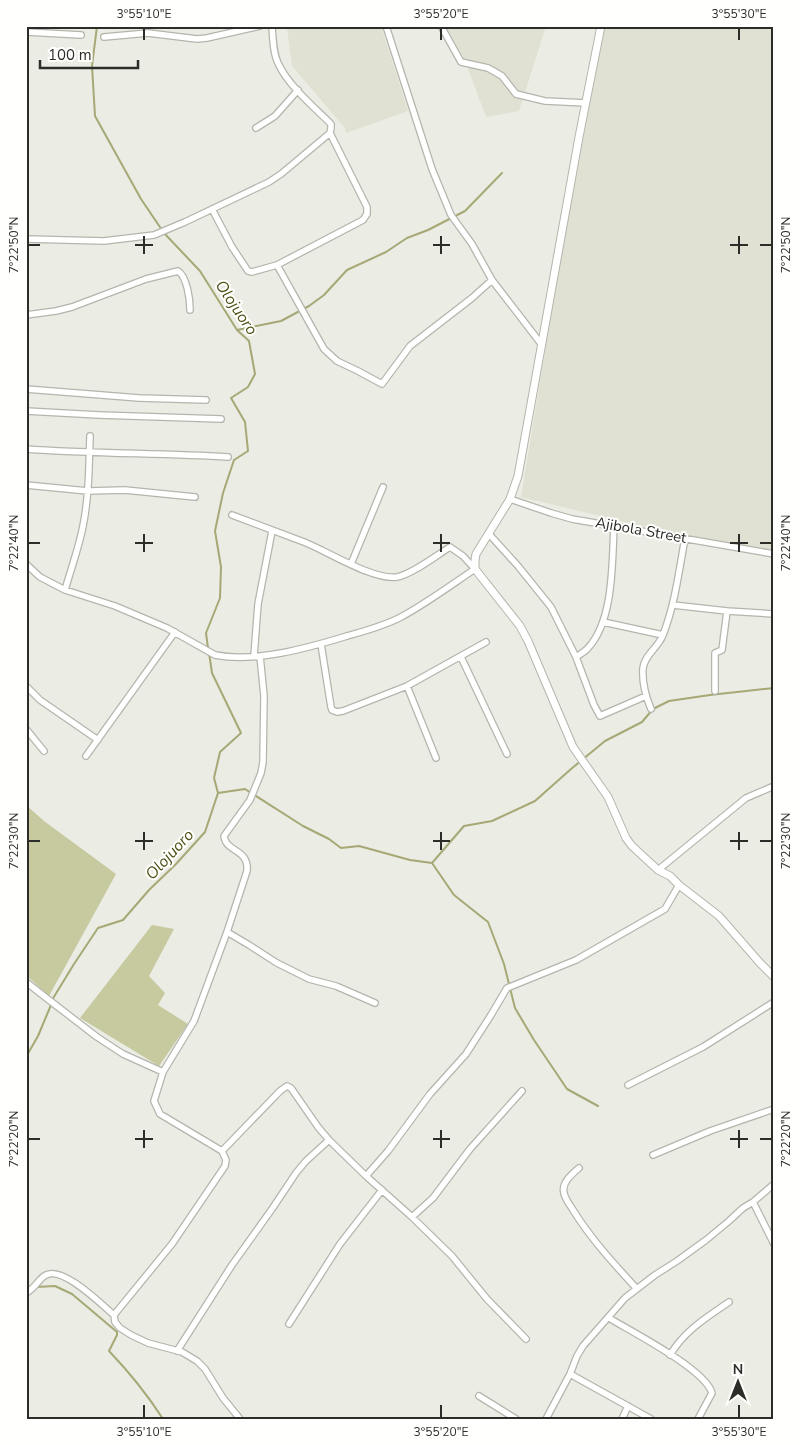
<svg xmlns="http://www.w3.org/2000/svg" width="800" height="1445" viewBox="0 0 800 1445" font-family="'Nunito Sans',sans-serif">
  <rect width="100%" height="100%" fill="#ebece3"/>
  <!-- built -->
  <path fill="#e0e1d2" d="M290 26H381L408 111 346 133 345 128 292 66 287 28Z
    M446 26H546L519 111 486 117 464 58Z
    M599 26H774V553L713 543 521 497Z"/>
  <!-- green -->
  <path fill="#c7c99f" d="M26 805 44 821 116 874 49 996 26 975Z
    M152 925 174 929 149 976 165 993 158 1005 188 1024 159 1066 80 1018Z"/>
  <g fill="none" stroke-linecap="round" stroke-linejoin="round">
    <!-- stream -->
    <path stroke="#a6a876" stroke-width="2" d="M97 26 92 66 95 116 141 199 164 233 200 271 237 330 249 341 255 374 248 387 231 398 245 422 248 451 234 460 223 493 215 531 221 567 220 598 206 633 208 648
      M237 330 281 321 309 306 324 295 347 270 386 252 407 238 428 230 465 211 502 173
      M218 793 245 789 303 826 329 839 341 848 359 846 410 860 432 863 464 826 492 821 535 801 571 769 605 741 642 722 653 709 669 701 710 695 774 688
      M432 863 454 895 488 922 504 964 515 1008 534 1040 567 1089 598 1106
      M52 1000 74 964 98 928 123 920 149 890 176 864 205 832 218 793 214 778 220 752 241 733 212 673 209 653
      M26 1057 38 1036 51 1005
      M36 1287 55 1286 72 1294 117 1332V1335L109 1351C129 1372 147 1394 163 1419"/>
    <defs>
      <path id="minor" d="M386 26 432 169 451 215 472 244 492 280 542 345
        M441 26 461 62 488 68 502 76 516 94 545 101 586 103
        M26 32 81 35
        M104 37 148 33 197 39 207 38 260 26
        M256 128 275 116 298 90
        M212 209 232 247 248 271 252 272 277 265 363 220 367 214V207L330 133 331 128V124C315 108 288 85 279 65 273 54 273 39 272 26
        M26 239 104 241 154 235 185 222 269 182 281 174 330 133
        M277 265 324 349 337 361 358 371 382 384 410 346 472 298 492 280
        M26 315 56 311 72 307 146 279 178 271C187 277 190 299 190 310
        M26 389 139 398 206 400
        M26 411 99 415 221 419
        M26 449C93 454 161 453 228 457
        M26 485 88 491 125 490 195 497
        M510 499 551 513 572 519 774 554
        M489 534 518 566 551 607 576 657 594 705 600 716 646 696
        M26 564 40 577 65 590 115 606 167 628 215 655C255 663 308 648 347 636 365 631 384 626 401 617 427 603 451 585 475 569L463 556 450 547C437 555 411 575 397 577 372 580 327 551 304 542 280 533 256 524 232 515
        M351 564 383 487
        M65 590C71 569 79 547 83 526 89 496 89 466 90 436
        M673 605 727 611 774 614
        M603 622 663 635
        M321 644 331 707 332 710 337 712 343 711 407 686 486 642
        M254 656 258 604 272 531
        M461 657 507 754
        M576 657C580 654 585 652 588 648 614 620 612 562 614 526
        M26 686 40 700 98 740
        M407 686 436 758
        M715 691V653L722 650 727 611
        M651 709C646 697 642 681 643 668 645 654 658 648 663 635 675 604 679 571 685 538
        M26 729 44 751
        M86 756 175 632
        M658 870 746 798 774 786
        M227 932 249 945 277 963 309 979 336 986 375 1003
        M26 982 49 1000 97 1037 123 1054 163 1072
        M628 1085 703 1047 774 1002
        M222 1151 280 1091 287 1086 291 1088 318 1127 329 1140 366 1176 412 1217 452 1256 487 1299 526 1339
        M653 1155 710 1131 774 1109
        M579 1168C572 1174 561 1183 564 1193 565 1199 570 1205 573 1210 591 1239 614 1264 637 1289
        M366 1176 388 1151 430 1094 466 1054 491 1015 507 988 576 960 665 909 679 885
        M753 1202 774 1244
        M412 1217 433 1198 470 1149 522 1091
        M26 1293C36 1288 39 1278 46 1275 63 1266 101 1304 114 1315L115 1322 120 1328 131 1335 148 1343 182 1352 197 1361 205 1369 223 1398 240 1419
        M114 1315 172 1244 225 1166 226 1160 222 1151 160 1114 154 1101 163 1072 194 1021 227 932 247 871C249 848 226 853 224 836L250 800 261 773 263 762 264 696 260 656
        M609 1318C632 1332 705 1369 712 1393L698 1419
        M289 1324 340 1244 382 1190
        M177 1351 232 1265 272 1209 296 1173 306 1161 329 1140
        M670 1355C685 1330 706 1318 729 1302
        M570 1374 651 1419
        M479 1396 516 1419
        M546 1419 570 1374 577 1356 583 1346 625 1298 655 1275 677 1261 706 1240 729 1221 743 1208 753 1202 774 1184
        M622 1419 628 1406"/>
      <path id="tertiary" d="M601 26 579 137 518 476 510 499 476 554 475 560V569L520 626 528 641 573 747 608 797 626 838 632 846 658 870 670 876 679 885 719 916 760 963 774 977"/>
    </defs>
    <!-- minor casing -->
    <use href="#minor" stroke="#b4b5ad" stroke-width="8"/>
    <!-- tertiary casing -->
    <use href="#tertiary" stroke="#b4b5ad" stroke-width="9"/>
    <!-- minor -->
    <use href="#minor" stroke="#fff" stroke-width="5.5"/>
    <!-- tertiary -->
    <use href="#tertiary" stroke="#fff" stroke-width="7"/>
  </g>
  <!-- ticks -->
  <path fill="none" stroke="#2c2d29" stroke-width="2" d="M144 28V40M441 28V40M739 28V40M144 236V254M441 236V254M739 236V254M28 245H40M135 245H153M433 245H450M730 245H748M760 245H772M144 534V552M441 534V552M739 534V552M28 543H40M135 543H153M433 543H450M730 543H748M760 543H772M144 832V850M441 832V850M739 832V850M28 841H40M135 841H153M433 841H450M730 841H748M760 841H772M144 1130V1148M441 1130V1148M739 1130V1148M28 1139H40M135 1139H153M433 1139H450M730 1139H748M760 1139H772M144 1405V1418M441 1405V1418M739 1405V1418"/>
  <g text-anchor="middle" stroke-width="4" stroke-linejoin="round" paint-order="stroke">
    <!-- street labels -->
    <g font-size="15" fill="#2c2d29" stroke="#fffffe">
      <text transform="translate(641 530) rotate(10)" y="5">Ajibola Street</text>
    </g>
    <!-- water labels -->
    <g font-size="16" font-style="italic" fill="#515117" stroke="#fffffe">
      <text transform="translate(237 307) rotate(56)" y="6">Olojuoro</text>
      <text transform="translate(169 854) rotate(-47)" y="6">Olojuoro</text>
    </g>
  </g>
  <!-- border -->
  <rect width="800" height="1445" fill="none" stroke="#fffffe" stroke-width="55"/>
  <!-- north arrow -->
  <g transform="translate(738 1382)" stroke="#fffffe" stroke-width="4" paint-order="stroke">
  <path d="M0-4L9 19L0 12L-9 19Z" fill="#2c2d29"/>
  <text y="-8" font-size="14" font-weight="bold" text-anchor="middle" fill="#2c2d29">N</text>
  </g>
  <!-- scale -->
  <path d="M40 60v8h98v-8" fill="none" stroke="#2c2d29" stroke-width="2.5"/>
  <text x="48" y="60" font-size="15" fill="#2c2d29" stroke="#fffffe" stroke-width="4" paint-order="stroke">100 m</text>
  <rect x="28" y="28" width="744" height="1390" fill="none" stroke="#2c2d29" stroke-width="2"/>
  <g font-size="12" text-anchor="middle" fill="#2c2d29">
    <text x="144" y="18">3°55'10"E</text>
    <text x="441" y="18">3°55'20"E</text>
    <text x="739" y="18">3°55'30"E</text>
    <text transform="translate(14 245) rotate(-90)" y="4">7°22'50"N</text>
    <text transform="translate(786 245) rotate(-90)" y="4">7°22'50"N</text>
    <text transform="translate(14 543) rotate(-90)" y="4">7°22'40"N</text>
    <text transform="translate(786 543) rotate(-90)" y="4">7°22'40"N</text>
    <text transform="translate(14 841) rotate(-90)" y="4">7°22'30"N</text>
    <text transform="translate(786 841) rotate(-90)" y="4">7°22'30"N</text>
    <text transform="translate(14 1139) rotate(-90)" y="4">7°22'20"N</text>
    <text transform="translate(786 1139) rotate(-90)" y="4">7°22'20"N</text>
    <text x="144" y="1436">3°55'10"E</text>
    <text x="441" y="1436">3°55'20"E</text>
    <text x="739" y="1436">3°55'30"E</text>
  </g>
</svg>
